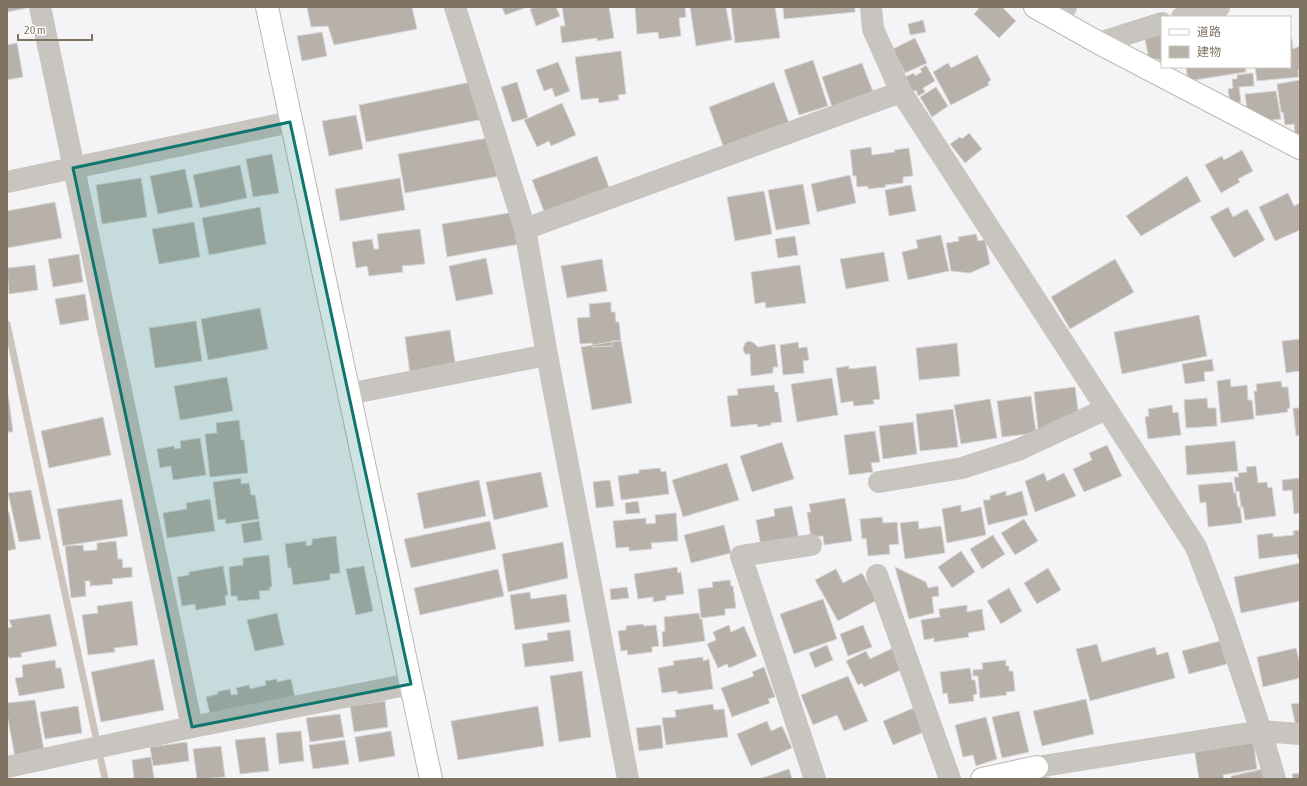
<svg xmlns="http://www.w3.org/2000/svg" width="1307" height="786" viewBox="0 0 1307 786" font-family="'Asap Condensed','Noto Sans JP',sans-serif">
  <rect width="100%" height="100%" fill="#f4f4f7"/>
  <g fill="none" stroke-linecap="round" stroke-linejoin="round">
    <!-- stream -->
    <path stroke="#ccc3bd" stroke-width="7" d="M7 324 105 779"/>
  </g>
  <!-- building -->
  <path fill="#b7b1a9" stroke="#d6d6d8" d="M7 7H27V8L7 12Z
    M307 7H412L417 29 334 45 328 26 311 27Z
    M502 7H525V8L505 15Z
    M536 7H556L560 16 536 26 530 9Z
    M562 7H609L614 38 597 41V38L562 43 560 26H565Z
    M635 7H685L686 17 679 18 681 36 659 39 658 32 637 34Z
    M690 7H726L732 40 696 46Z
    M731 7H775L780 38 735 43Z
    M783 7H855V12L784 19Z
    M980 7H1002L1016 21 999 38 974 14Z
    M923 20 926 32 910 35 908 24Z
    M1162 30V65L1160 66 1159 59 1149 60 1144 34Z
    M322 32 327 56 302 61 297 36Z
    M915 38 927 63 905 73 893 49Z
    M1290 39H1292L1293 49 1300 46V68L1298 70 1299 77 1257 81 1255 67H1290Z
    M17 43 23 77 7 80V45Z
    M621 51 626 94 618 95 619 100 599 103 598 98 581 100 575 57Z
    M977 55 991 80 988 82 989 85 951 105 933 72 948 63 951 68Z
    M813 60 828 106 799 115 784 70Z
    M558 62 570 91 555 97 552 88 544 91 536 70Z
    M862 63 873 92 832 107 822 77Z
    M926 65 935 81 923 88 925 92 918 96 916 90 912 93 905 77 914 73 915 76 922 72 920 69Z
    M1186 67H1245L1246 72 1188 81Z
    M1253 73 1254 86 1239 87 1241 102 1230 103 1228 89 1233 88 1232 79H1237V75Z
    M1300 80V135L1295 134 1294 124 1285 125 1283 112H1281L1277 84Z
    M476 81 484 119 366 142 359 105Z
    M517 82 528 118 512 122 501 87Z
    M774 82 790 126 725 151 709 107Z
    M936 87 948 106 932 117 920 97Z
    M1276 91 1281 119 1262 121 1248 118 1245 94Z
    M562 103 576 135 551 146 549 141 537 147 524 120Z
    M356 115 363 149 329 156 322 121Z
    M969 133 982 149 965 163 950 144 960 137 962 139Z
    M493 137 500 176 405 193 398 154Z
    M871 147 872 155 895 152 894 150 909 148 913 176 903 177V183L885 185 886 187 868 189V186L857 187 856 176H853L850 150Z
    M1242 150 1253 171 1238 179 1240 182 1221 193 1205 165 1222 156 1224 160Z
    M272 154 279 193 253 197 246 159Z
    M597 156 612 195 547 219 532 180Z
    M240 165 247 198 200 208 193 175Z
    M185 169 193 207 158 214 150 176Z
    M850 175 856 203 817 212 811 184Z
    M1187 176 1201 201 1141 236 1126 216Z
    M141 178 147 217 102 224 96 185Z
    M400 178 405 210 340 221 335 189Z
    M803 184 810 224 776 230 768 190Z
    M911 185 916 211 889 216 885 190Z
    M764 191 772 234 735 241 727 197Z
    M1288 193 1294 206 1300 203V230L1275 241 1259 207Z
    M55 202 62 238 7 248V211Z
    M260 207 266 244 209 255 202 218Z
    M1228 207 1233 217 1247 209 1265 240 1234 258 1210 217Z
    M515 212 520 244 447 257 442 224Z
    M194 222 200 257 159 264 152 229Z
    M420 229 425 264 402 266 403 272 369 276 367 266 356 268 352 242 372 239 374 249H379L377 234Z
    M976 234 978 241 985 240 990 264 970 273 951 271 946 243 959 241 958 237Z
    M941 235 949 271 908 280 902 252 918 248 916 240Z
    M795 236 798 255 778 258 775 239Z
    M884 252 889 281 846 289 840 259Z
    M79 254 83 282 53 287 48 259Z
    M486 258 493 294 456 301 449 266Z
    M602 259 607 291 567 298 561 266Z
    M1115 259 1134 292 1070 329 1051 297Z
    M35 265 38 290 9 294 7 268Z
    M800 265 806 303 766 308 765 302 755 304 751 272Z
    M85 294 89 320 60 325 55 299Z
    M611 302V312H615L616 322H619L621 341H612L613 346 592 347V343L580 344 577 318 590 317 589 304Z
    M260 308 268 349 208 360 201 319Z
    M1199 315 1207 356 1122 374 1114 332Z
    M196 321 202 361 155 368 149 328Z
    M450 330 456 368 410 374 405 337Z
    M1300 339V371L1286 373 1282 341Z
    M621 340 632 403 592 410 581 347Z
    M749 341 754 343 758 347 775 344 778 367H773V373L751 376 750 354H745L743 349 745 343Z
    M798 342 799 348 807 347 809 360 803 361 804 373 783 375 780 345Z
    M957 343 960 376 919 380 916 348Z
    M1212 359 1214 371 1204 372 1205 381 1185 384 1182 364Z
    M849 366V369L876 366 880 399 873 400 874 404 854 406 853 401 841 403 836 368Z
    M227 377 233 411 180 420 174 386Z
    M832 378 838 415 797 422 791 384Z
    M1230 379 1231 387 1247 385 1248 400H1252L1254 419 1221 423 1217 381Z
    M1281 381 1282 387H1288L1290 408 1287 409 1288 412 1256 416 1254 391H1257L1256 384Z
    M774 385 775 392H778L782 422 771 423V425L758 427 757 424 731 427 727 396 738 395 737 389Z
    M1075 387 1080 424 1038 429 1034 392Z
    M8 394 13 432H7V395Z
    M1031 396 1036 433 1002 437 997 401Z
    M1207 398 1208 408H1216L1217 426 1186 428 1184 400Z
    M990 399 997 438 961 444 954 405Z
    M1172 405 1173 413 1178 412 1181 435 1148 439 1145 417 1149 416 1148 409Z
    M1293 408H1300V435L1296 436Z
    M953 409 958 447 920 451 916 414Z
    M103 417 111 455 49 468 41 431Z
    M239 420 241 440H244L248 473 210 477 205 434 217 433 216 423Z
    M913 422 917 454 883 459 879 426Z
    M875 431 880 462 871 463 873 472 849 475 844 435Z
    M200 438 206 475 173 480 171 466 160 468 157 449 174 446 175 449 181 448 180 441Z
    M1235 441 1238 471 1187 475 1185 446Z
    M782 442 794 479 752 492 740 456Z
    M1107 445 1122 476 1084 492 1073 469 1092 460 1089 453Z
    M727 463 739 500 683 517 672 480Z
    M1256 466 1258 483 1267 482 1268 488 1272 487 1276 516 1245 520 1243 507H1241L1239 491 1236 492 1234 477H1239L1238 473 1247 472 1246 467Z
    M660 468 661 472 666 471 669 494 621 500 618 476 639 473V470Z
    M541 472 548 507 494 520 486 482Z
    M1299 472H1300V513L1294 514 1292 490 1283 491 1282 480 1300 478Z
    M1044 473 1047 481 1064 473 1076 496 1035 512 1025 481Z
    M241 478V484L249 483 251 495H255L259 519 226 524 225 519 218 520 213 482Z
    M479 480 486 516 424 529 417 493Z
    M610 480 614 506 596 508 593 482Z
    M1232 482 1234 493H1236L1238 507H1240L1242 523 1208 527 1206 502 1200 503 1198 485Z
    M31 490 41 539 19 542 8 493Z
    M1006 491V496L1022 491 1028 515 988 525 983 500H990V496Z
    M845 498 852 541 824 545 823 536 811 537 807 512H811L809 504Z
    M122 499 128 536 63 546 57 509Z
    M210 499 215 531 167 538 163 513 187 509 186 503Z
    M638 501 640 513 626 514 625 503Z
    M961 505V512L981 507 986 535 947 543 942 509Z
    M792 506 799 539 761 546 756 520 775 516 774 509Z
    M7 512H9L16 549 7 551Z
    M676 513 678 541 651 543 652 549 629 551V547L616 548 613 521 646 518V524L656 523 655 515Z
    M882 517 883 523 897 522 899 544 889 545 890 554 868 556 866 538 862 539 860 519Z
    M1024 519 1038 541 1015 555 1001 533Z
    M259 521 262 540 244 543 241 524Z
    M490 521 496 549 411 568 404 539Z
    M918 521 919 529 941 526 945 553 905 559 900 523Z
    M724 525 731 553 691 563 684 535Z
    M1300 530V558H1298L1297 554 1259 559 1257 535 1273 533V537L1294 535 1293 531Z
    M993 535 1005 554 982 569 970 549Z
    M336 536 340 573 330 574V580L293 585 291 568H288L285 544 306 541V546L312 545V539Z
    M116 541 118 559H122L123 568 132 567V577L112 579 113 584 90 586V581H85L86 596 71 598 65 546 83 545 84 551 97 550V543Z
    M563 542 568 578 508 592 502 554Z
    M961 551 975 572 952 588 938 567Z
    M269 555 272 587H269L270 590 259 591 260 599 238 601 237 596H231L229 567 243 565V558Z
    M1300 563V601L1241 613 1234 577Z
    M223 566 228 595 225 596 226 605 196 610 195 604 182 606 177 577 189 575V572Z
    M364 566 373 611 356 615 346 569Z
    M677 567 678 573 681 572 684 594 666 596V600L653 602V597L638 599 634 574Z
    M895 567 926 582 928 588 938 586 939 596 932 597 934 613 909 619Z
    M1048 568 1061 590 1037 604 1024 583Z
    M498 569 504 596 420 615 414 588Z
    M836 569 843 583 862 573 877 600 838 621 815 580Z
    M730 580 731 586H733L736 608 725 609V615L701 618 698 589 713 587 712 582Z
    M627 587 629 598 611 600 610 589Z
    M1009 588 1022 611 1001 624 987 601Z
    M530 592 531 599 566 594 570 622 515 630 510 595Z
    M823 599 837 639 794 654 780 614Z
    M132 601 138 645 114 648 115 652 88 655 82 615 98 613 97 606Z
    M967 605V612L982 609 985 630 968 633 969 637 934 642V638L924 640 921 620 940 617 939 609Z
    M277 613 284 645 255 651 247 620Z
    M699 613 700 619H702L705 641 663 647 662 632 665 631 664 617Z
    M50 614 57 646 21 653 22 657 9 658 7 653V628L12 627 9 620Z
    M643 624 644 626 656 625 659 646 652 647V652L628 655 627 650 621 651 618 631 626 630V626Z
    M729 625 731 632 744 626 757 656 729 668 727 664 718 668 707 644 716 640 713 632Z
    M863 625 872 647 848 656 840 634Z
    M570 630 574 661 525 667 522 644 548 640 547 633Z
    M1220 641 1227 664 1189 674 1182 651Z
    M1097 644 1102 662 1155 647 1157 655 1168 652 1175 678 1090 701 1076 649Z
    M827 645 833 660 815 668 809 653Z
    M893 648 903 669 864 687 862 683 858 685 846 661 866 651 870 659Z
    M1296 648 1300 663V678L1263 687 1257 657Z
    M703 657V661L709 659 713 689 678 694 677 691 662 693 658 668 674 665 673 661Z
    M154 659 164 710 101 722 91 672Z
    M55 660 56 668H61L65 688 19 696 15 678 23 677 22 665Z
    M1006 660V666H1009V671H1013L1015 691 1006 692 1007 695 980 698 978 676H973V670L983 669 982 663Z
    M764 667 775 697 768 699 770 703 732 717 721 688 754 676 752 672Z
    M970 668 972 680H975L977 694 973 695 974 701 949 704 947 693 943 694 940 672Z
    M582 671 591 737 559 742 550 676Z
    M848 676 868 721 844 731 837 715 813 725 801 695Z
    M277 679V682L291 679 296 703 212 722 206 697 218 694 217 692 230 689 231 695 238 694 236 688 249 685 250 689 266 685 265 681Z
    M1086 699 1094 734 1042 746 1033 711Z
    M35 700 44 750 15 757 7 714V703Z
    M385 701 388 727 354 732 350 706Z
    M1300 703V731L1297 732 1291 704Z
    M713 704 714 710 724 709 728 737 666 745 662 718 676 717 675 710Z
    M78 706 82 733 45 739 40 712Z
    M538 706 544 746 458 760 451 721Z
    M916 707 926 731 893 745 883 721Z
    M1019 711 1029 752 1002 758 992 717Z
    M340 714 344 737 310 742 306 718Z
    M986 717 997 759 976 766 973 755 963 757 955 725Z
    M767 721 771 731 782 726 792 748 751 766 737 734Z
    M661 725 663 748 639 751 636 728Z
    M301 731 304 761 279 764 276 733Z
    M391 731 395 756 359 762 355 737Z
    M265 737 269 771 240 774 235 740Z
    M1253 738 1257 769 1223 775 1224 779H1199L1194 747Z
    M345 740 349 764 313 769 309 745Z
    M187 742 189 761 153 766 150 747Z
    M221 746 225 777 197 779 193 749Z
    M151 757 154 778 134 779 132 760Z
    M789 769 792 779H759Z
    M1263 769 1265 779H1231V776Z
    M1300 773V779H1293L1292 774Z"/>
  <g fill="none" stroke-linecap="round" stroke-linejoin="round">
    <defs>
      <path id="secondary" d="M267 7 431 779
        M1035 7 1099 43 1300 148
        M982 779 1037 767"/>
    </defs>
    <!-- secondary casing -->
    <use href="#secondary" stroke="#bdb8b2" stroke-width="24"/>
    <!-- street -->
    <path stroke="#c8c4bf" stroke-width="22" d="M40 7 192 727
      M455 7 525 229 901 92
      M871 7 873 29 901 92 1196 547 1224 620 1261 731 1275 779
      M1182 17 1219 7
      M1056 19 1066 7
      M1099 43 1162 23
      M7 182 290 122
      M525 229 547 355 628 779
      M348 394 547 355
      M879 482 962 468 1018 450 1106 409
      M811 545 741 556 815 779
      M877 575 950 779
      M7 767 192 727 411 684
      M1039 779 1037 767 1261 731 1300 734"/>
    <!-- secondary -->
    <use href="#secondary" stroke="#fff" stroke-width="22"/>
  </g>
  <!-- marked area -->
  <path fill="#0f766e" fill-opacity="0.2" stroke="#0f766e" stroke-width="3" stroke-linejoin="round" d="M290 122 411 684 192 727 73 168Z"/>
  <!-- border -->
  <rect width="1307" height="786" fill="none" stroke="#807361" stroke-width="16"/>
  <!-- legend -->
  <rect x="1161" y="16" width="130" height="52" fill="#ffffff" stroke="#ccc7c0"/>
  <rect x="1169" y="29" width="20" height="6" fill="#ffffff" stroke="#ccc7c0"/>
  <text x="1197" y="36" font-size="12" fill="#807361">道路</text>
  <rect x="1169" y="46" width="20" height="12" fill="#b7b1a9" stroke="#ccc7c0"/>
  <text x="1197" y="56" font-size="12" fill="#807361">建物</text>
  <!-- scale -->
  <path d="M18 34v6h74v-6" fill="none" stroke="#807361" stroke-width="2"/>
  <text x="24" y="34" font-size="12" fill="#807361" stroke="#ffffff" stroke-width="3" paint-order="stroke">20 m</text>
</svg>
